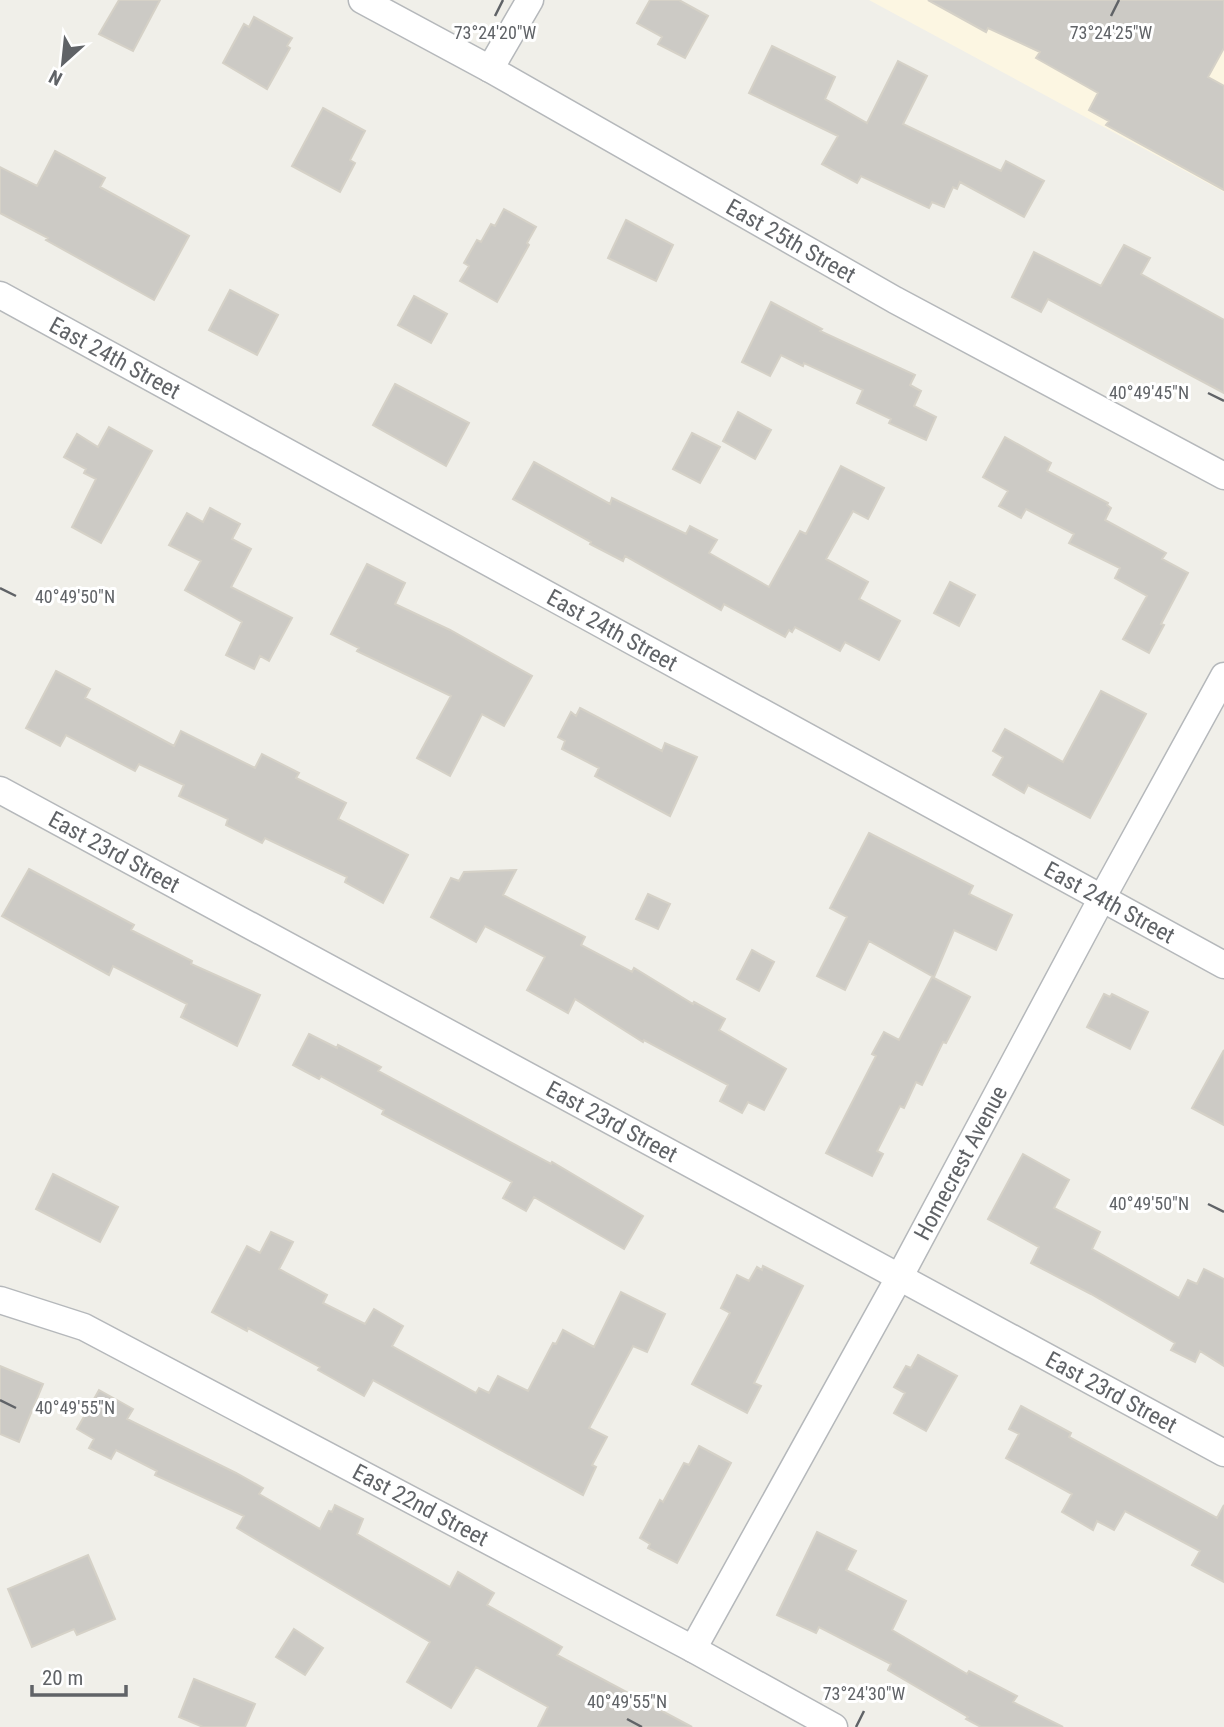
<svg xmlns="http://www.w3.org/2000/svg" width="1224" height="1727" viewBox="0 0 1224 1727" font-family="'Roboto Condensed',sans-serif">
  <rect width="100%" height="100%" fill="#f0efe9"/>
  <!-- commercial -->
  <path fill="#fcf6e2" d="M869 0H1224V192Z"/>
  <!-- building -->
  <path fill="#cccac5" stroke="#d5d1c7" stroke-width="2" d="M119 0H160L133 51 99 34Z
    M650 0H679L708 16 685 58 658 44 662 37 637 23Z
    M928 0H1224V48L1208 77 1224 86V190L1106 125 1109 121 1089 110 1098 93 1036 58 1040 52 988 28 986 32Z
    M254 17 292 38 287 46 290 48 267 89 223 63 244 24 249 27Z
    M772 46 835 77 825 99 867 123 898 61 927 76 903 124 1001 171 1006 161 1044 181 1024 217 960 182 957 189 953 187 944 207 932 202 929 208 861 176 857 183 822 164 838 136 749 93Z
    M323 108 365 131 350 160 355 163 340 192 292 166Z
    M55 151 105 178 100 187 189 236 154 300 46 240 48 238 0 213V167L37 186Z
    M504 209 536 227 527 243 529 245 497 302 460 281 469 266 464 263 477 240 481 242 491 224 495 226Z
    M626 220 673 245 656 281 608 258Z
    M1124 245 1150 258 1141 274 1224 320V393L1048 299 1041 312 1012 297 1034 252 1101 286Z
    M230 290 278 315 257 355 209 330Z
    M414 296 447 314 431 343 398 325Z
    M771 302 822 329 820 331 915 375 910 385 921 391 914 406 936 417 926 440 889 423 891 419 857 403 863 390 804 363 803 366 781 355 770 376 742 362Z
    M395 384 469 423 446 466 373 425Z
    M738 412 771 430 755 459 723 441Z
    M109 427 152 451 101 543 72 527 96 479 84 473 86 469 64 457 77 434 98 447Z
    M692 433 720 447 700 483 673 469Z
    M1005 437 1051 463 1047 471 1108 503 1107 505 1111 508 1105 520 1166 553 1162 559 1188 573 1161 624 1164 625 1149 653 1123 639 1147 596 1115 578 1120 568 1069 543 1074 534 1026 509 1021 518 999 506 1008 491 983 477Z
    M534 462 610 504 612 498 686 534 690 526 717 540 709 553 769 587 800 531 806 534 841 466 884 488 868 519 853 511 826 559 868 582 859 599 900 621 879 660 845 642 840 651 795 627 792 632 789 630 785 637 724 604 721 610 625 556 623 561 590 544 591 542 513 499Z
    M210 508 240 524 232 539 251 549 231 587 292 618 269 661 260 656 254 669 226 655 242 622 185 590 201 561 169 545 187 513 203 522Z
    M367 564 405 583 395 604 450 630 532 676 504 726 482 714 450 776 417 758 451 696 357 651 359 648 331 634Z
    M950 582 975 595 959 626 934 613Z
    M56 671 90 689 85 698 174 746 181 731 255 768 262 754 299 773 296 778 346 803 338 819 408 855 383 903 345 882 347 877 265 838 262 843 226 825 228 819 179 796 184 785 139 764 135 771 66 735 60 746 26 728Z
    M1101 691 1146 714 1090 818 1028 785 1024 793 993 775 1003 757 993 751 1005 729 1063 762Z
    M580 708 662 751 665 743 697 757 670 816 595 776 599 768 562 749 565 741 558 737 571 712 576 716Z
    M869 833 973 886 969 894 1012 915 996 950 954 930 934 977 869 941 845 990 817 976 847 917 830 908Z
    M29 869 134 925 131 930 192 961 191 964 260 995 237 1046 181 1017 187 1004 113 966 109 975 2 916Z
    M516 870 503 895 585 937 581 945 632 972 634 968 693 1004 694 1002 725 1019 719 1030 786 1069 764 1110 748 1102 742 1113 720 1101 728 1085 644 1040 643 1042 575 999 568 1013 527 990 545 957 485 926 476 942 431 917 451 878 459 881 464 872Z
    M648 894 670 904 658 929 636 919Z
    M752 950 774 962 759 991 737 979Z
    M932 977 970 997 946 1043 943 1042 922 1085 916 1082 904 1108 900 1106 877 1151 883 1154 872 1176 826 1153 876 1056 872 1054 884 1032 899 1040Z
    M1104 994 1110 997 1112 994 1148 1012 1130 1049 1087 1027Z
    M309 1034 337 1048 338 1045 381 1067 378 1071 551 1164 552 1162 643 1216 624 1249 534 1197 526 1211 503 1198 512 1182 382 1114 384 1110 321 1076 319 1079 293 1065Z
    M1224 1050V1125L1192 1108Z
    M1023 1154 1069 1180 1054 1208 1100 1232 1092 1249 1179 1298 1188 1280 1197 1284 1204 1269 1224 1279V1366L1200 1351 1195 1362 1171 1350 1175 1343 1091 1294 1031 1263 1039 1247 988 1219Z
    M53 1174 118 1207 100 1242 36 1209Z
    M271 1232 293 1242 279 1269 327 1295 323 1303 365 1324 374 1309 403 1326 392 1346 476 1393 479 1388 489 1393 498 1376 528 1391 553 1343 556 1344 563 1330 594 1347 621 1292 665 1314 647 1352 633 1346 589 1428 607 1437 592 1465 596 1467 583 1495 373 1380 364 1396 318 1370 320 1367 248 1328 247 1331 212 1312 247 1246 260 1253Z
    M763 1266 803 1286 754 1383 761 1386 747 1413 692 1384 730 1313 721 1308 737 1275 749 1281 757 1267 762 1270Z
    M918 1355 957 1376 926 1431 894 1413 905 1393 894 1387 906 1366 911 1368Z
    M0 1366 43 1384 19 1442 0 1434Z
    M99 1390 133 1409 127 1419 236 1473 263 1488 259 1494 320 1529 329 1511 332 1512 335 1505 363 1519 357 1534 450 1587 458 1572 494 1593 487 1605 562 1647 557 1655 692 1727H538L548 1707 476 1667 451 1708 407 1682 430 1642 237 1528 244 1516 155 1475 157 1471 116 1450 111 1459 89 1448 94 1439 77 1429Z
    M1021 1406 1071 1433 1069 1437 1217 1518 1224 1505V1582L1192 1565 1200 1551 1125 1511 1114 1530 1097 1521 1093 1530 1062 1512 1072 1494 1006 1458 1019 1434 1009 1429Z
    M699 1446 731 1463 677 1563 648 1548 650 1544 640 1538 660 1500 663 1502 684 1463 689 1465Z
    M817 1532 856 1551 846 1570 906 1601 892 1630 967 1674 969 1671 1017 1696 1013 1702 1063 1727H981L966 1719 968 1717 888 1670 891 1664 819 1627 816 1633 777 1615Z
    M88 1555 115 1619 77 1635 74 1629 32 1647 8 1589Z
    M294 1629 323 1648 305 1675 276 1657Z
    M194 1679 255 1704 245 1727H203L179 1717Z"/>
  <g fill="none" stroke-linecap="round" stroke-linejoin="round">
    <defs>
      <g id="street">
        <path id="s1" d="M362 0 490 69 895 300 1224 476"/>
        <path d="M490 69 530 0"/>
        <path id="s2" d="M0 295 1224 965"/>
        <path id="s3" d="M0 790 1224 1453"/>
        <path id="s4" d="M0 1300 84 1327 693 1649 834 1727"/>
        <path id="s5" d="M693 1649 900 1276 1102 898 1224 676"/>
      </g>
    </defs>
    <!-- street casing -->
    <use href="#street" stroke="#b5b8bb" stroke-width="29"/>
    <!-- street -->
    <use href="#street" stroke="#fff" stroke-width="26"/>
  </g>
  <!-- ticks -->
  <path fill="none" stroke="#606367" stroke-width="2.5" d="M495 16 503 0M1111 16 1119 0M1208 393 1224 401M0 588 16 596M1208 1204 1224 1212M0 1400 16 1408M627 1719 642 1727M856 1727 864 1711"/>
  <g text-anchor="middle" stroke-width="6" stroke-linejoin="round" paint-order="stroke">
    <!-- street labels -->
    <g font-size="23" fill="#606367" stroke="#fff">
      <text dy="8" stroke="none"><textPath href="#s1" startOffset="492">East 25th Street</textPath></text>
      <text dy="8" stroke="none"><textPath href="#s2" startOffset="131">East 24th Street</textPath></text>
      <text dy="8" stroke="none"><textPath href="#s2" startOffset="698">East 24th Street</textPath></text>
      <text dy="8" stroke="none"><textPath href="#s3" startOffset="130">East 23rd Street</textPath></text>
      <text dy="8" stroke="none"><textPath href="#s2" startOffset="1265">East 24th Street</textPath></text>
      <text dy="8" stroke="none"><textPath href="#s3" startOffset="696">East 23rd Street</textPath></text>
      <text dy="8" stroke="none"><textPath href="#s5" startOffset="555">Homecrest Avenue</textPath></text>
      <text dy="8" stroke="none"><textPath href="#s3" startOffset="1264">East 23rd Street</textPath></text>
      <text dy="8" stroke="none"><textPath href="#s4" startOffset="469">East 22nd Street</textPath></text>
    </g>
  </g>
  <g font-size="18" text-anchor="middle" fill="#606367" stroke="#fff" stroke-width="6" stroke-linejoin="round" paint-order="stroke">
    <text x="495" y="39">73°24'20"W</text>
    <text x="1111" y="39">73°24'25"W</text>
    <text x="1149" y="399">40°49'45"N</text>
    <text x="75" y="603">40°49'50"N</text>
    <text x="1149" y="1210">40°49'50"N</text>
    <text x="75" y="1414">40°49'55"N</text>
    <text x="864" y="1700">73°24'30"W</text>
    <text x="627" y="1708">40°49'55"N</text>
  </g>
  <!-- north arrow -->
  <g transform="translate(63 63) rotate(207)" stroke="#ffffff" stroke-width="5" paint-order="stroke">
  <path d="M0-5L12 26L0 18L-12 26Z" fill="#606367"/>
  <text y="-10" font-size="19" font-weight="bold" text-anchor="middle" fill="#606367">N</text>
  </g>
  <!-- scale -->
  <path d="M32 1685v10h94v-10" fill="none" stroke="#606367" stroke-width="3.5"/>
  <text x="42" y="1685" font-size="21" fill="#606367" stroke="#ffffff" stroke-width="5" paint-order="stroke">20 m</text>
</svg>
